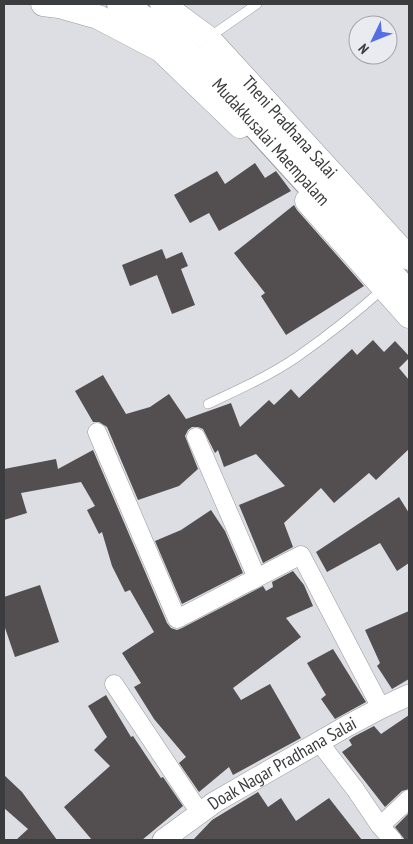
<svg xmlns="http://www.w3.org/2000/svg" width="413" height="844" viewBox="0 0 413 844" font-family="'PT Sans Narrow',sans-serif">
  <rect width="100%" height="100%" fill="#dcdee3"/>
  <!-- building -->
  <path fill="#534e50" d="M255 163 265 178 276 171 291 191 219 231 209 213 190 223 174 195 217 171 225 184Z
    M294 205 297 210 364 286 286 335 261 296 265 293 234 253Z
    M162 249 166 259 182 252 188 266 181 269 195 305 172 314 157 275 130 286 122 265Z
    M373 340 384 352 395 341 409 356V358L399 368 409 380V449L376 480 369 473 334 503 321 488 284 523 293 547 263 563 239 505 285 486 256 454 224 467 218 450 215 453 203 429 198 427H192L188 430 185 436 198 469 179 486 138 500 107 427 99 422H93L75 391 103 375 126 414 150 407 169 394 186 419 231 403 240 427 269 400 274 405 291 389 299 398 352 349 357 355Z
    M93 450 167 623 171 628 177 630 182 628 263 586 266 591 273 587 272 582 293 571 304 585 313 606 286 618 301 637 233 688 241 700 270 684 301 738 233 775 229 767 199 792 179 763 186 757 154 719 134 687 141 683 122 653 154 632 130 590 125 592 112 566 102 532 99 534 87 510 95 506 81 482 21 493 27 513 4 520V469L56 459 58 469Z
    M399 497 409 513V563L397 571 380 543 327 572 316 552Z
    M211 510 225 531 243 573 182 604 155 541 181 530Z
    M40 585 59 642 15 657 4 625V597Z
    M409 611V679L392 689 377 666 380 663 365 630Z
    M333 649 366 702 335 719 321 699 326 695 307 663Z
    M106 695 131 737 133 736 161 778 163 777 183 806 142 840H92L64 807 110 766 94 750 107 737 88 706Z
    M409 715V789L402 791 385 807 342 752 352 745 349 740 353 737 374 726 381 734Z
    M4 775 22 792 57 840H16L28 829 4 808Z
    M258 792 268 807 281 798 296 821 329 798 362 840H193L212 820Z
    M409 813V840H405L395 827Z"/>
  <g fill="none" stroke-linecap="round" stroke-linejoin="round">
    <defs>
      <path id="service" d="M208 38 257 4
        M208 404C238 390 269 376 297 357 327 336 356 313 384 288"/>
      <path id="minor" d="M97 432 177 619 301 555 381 708
        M196 437 257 578
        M114 684 200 813
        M319 742 355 789 380 826
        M393 840 380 826 409 799"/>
      <g id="tertiary">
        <path id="s1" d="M163 840 215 802 347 726 381 708 409 695"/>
      </g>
      <g id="secondary">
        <path d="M43 4 59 6 98 17 161 50 240 126"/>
        <path id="s2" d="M162 4 208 38 409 258"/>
        <path d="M307 201 409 316"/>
      </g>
      <g id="primary">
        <path id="s3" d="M120 4 126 5 197 61 409 294"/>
      </g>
    </defs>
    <!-- service casing -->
    <use href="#service" stroke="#96989d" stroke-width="10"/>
    <!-- minor casing -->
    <use href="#minor" stroke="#96989d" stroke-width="19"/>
    <!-- tertiary casing -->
    <use href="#tertiary" stroke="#96989d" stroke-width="22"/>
    <!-- secondary casing -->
    <use href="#secondary" stroke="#96989d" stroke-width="25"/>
    <!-- primary casing -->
    <use href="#primary" stroke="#96989d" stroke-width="28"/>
    <!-- service -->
    <use href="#service" stroke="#fff" stroke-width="9"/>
    <!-- minor -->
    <use href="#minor" stroke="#fff" stroke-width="18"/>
    <!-- tertiary -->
    <use href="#tertiary" stroke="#fff" stroke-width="21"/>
    <!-- secondary -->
    <use href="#secondary" stroke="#fff" stroke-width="24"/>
    <!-- primary -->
    <use href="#primary" stroke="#fff" stroke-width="26"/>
  </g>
  <g text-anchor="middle" stroke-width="5" stroke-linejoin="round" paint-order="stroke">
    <!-- street labels -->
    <g font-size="18" fill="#3b3c3e" stroke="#e9ebf0">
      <text dy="6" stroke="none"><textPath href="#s2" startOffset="178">Theni Pradhana Salai</textPath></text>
      <text dy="6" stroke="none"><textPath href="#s3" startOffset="206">Mudakkusalai Maempalam</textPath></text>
      <text dy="6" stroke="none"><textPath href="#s1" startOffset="142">Doak Nagar Pradhana Salai</textPath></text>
    </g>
  </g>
  <!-- border -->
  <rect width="413" height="844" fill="none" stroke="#3b3c3e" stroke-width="10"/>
  <!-- north arrow -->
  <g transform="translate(373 40) rotate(227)"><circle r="24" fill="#e9ebf0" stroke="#a3a5a9"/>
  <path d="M0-4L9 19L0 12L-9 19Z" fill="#546ee3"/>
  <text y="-8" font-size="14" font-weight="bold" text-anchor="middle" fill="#3b3c3e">N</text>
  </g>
</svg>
